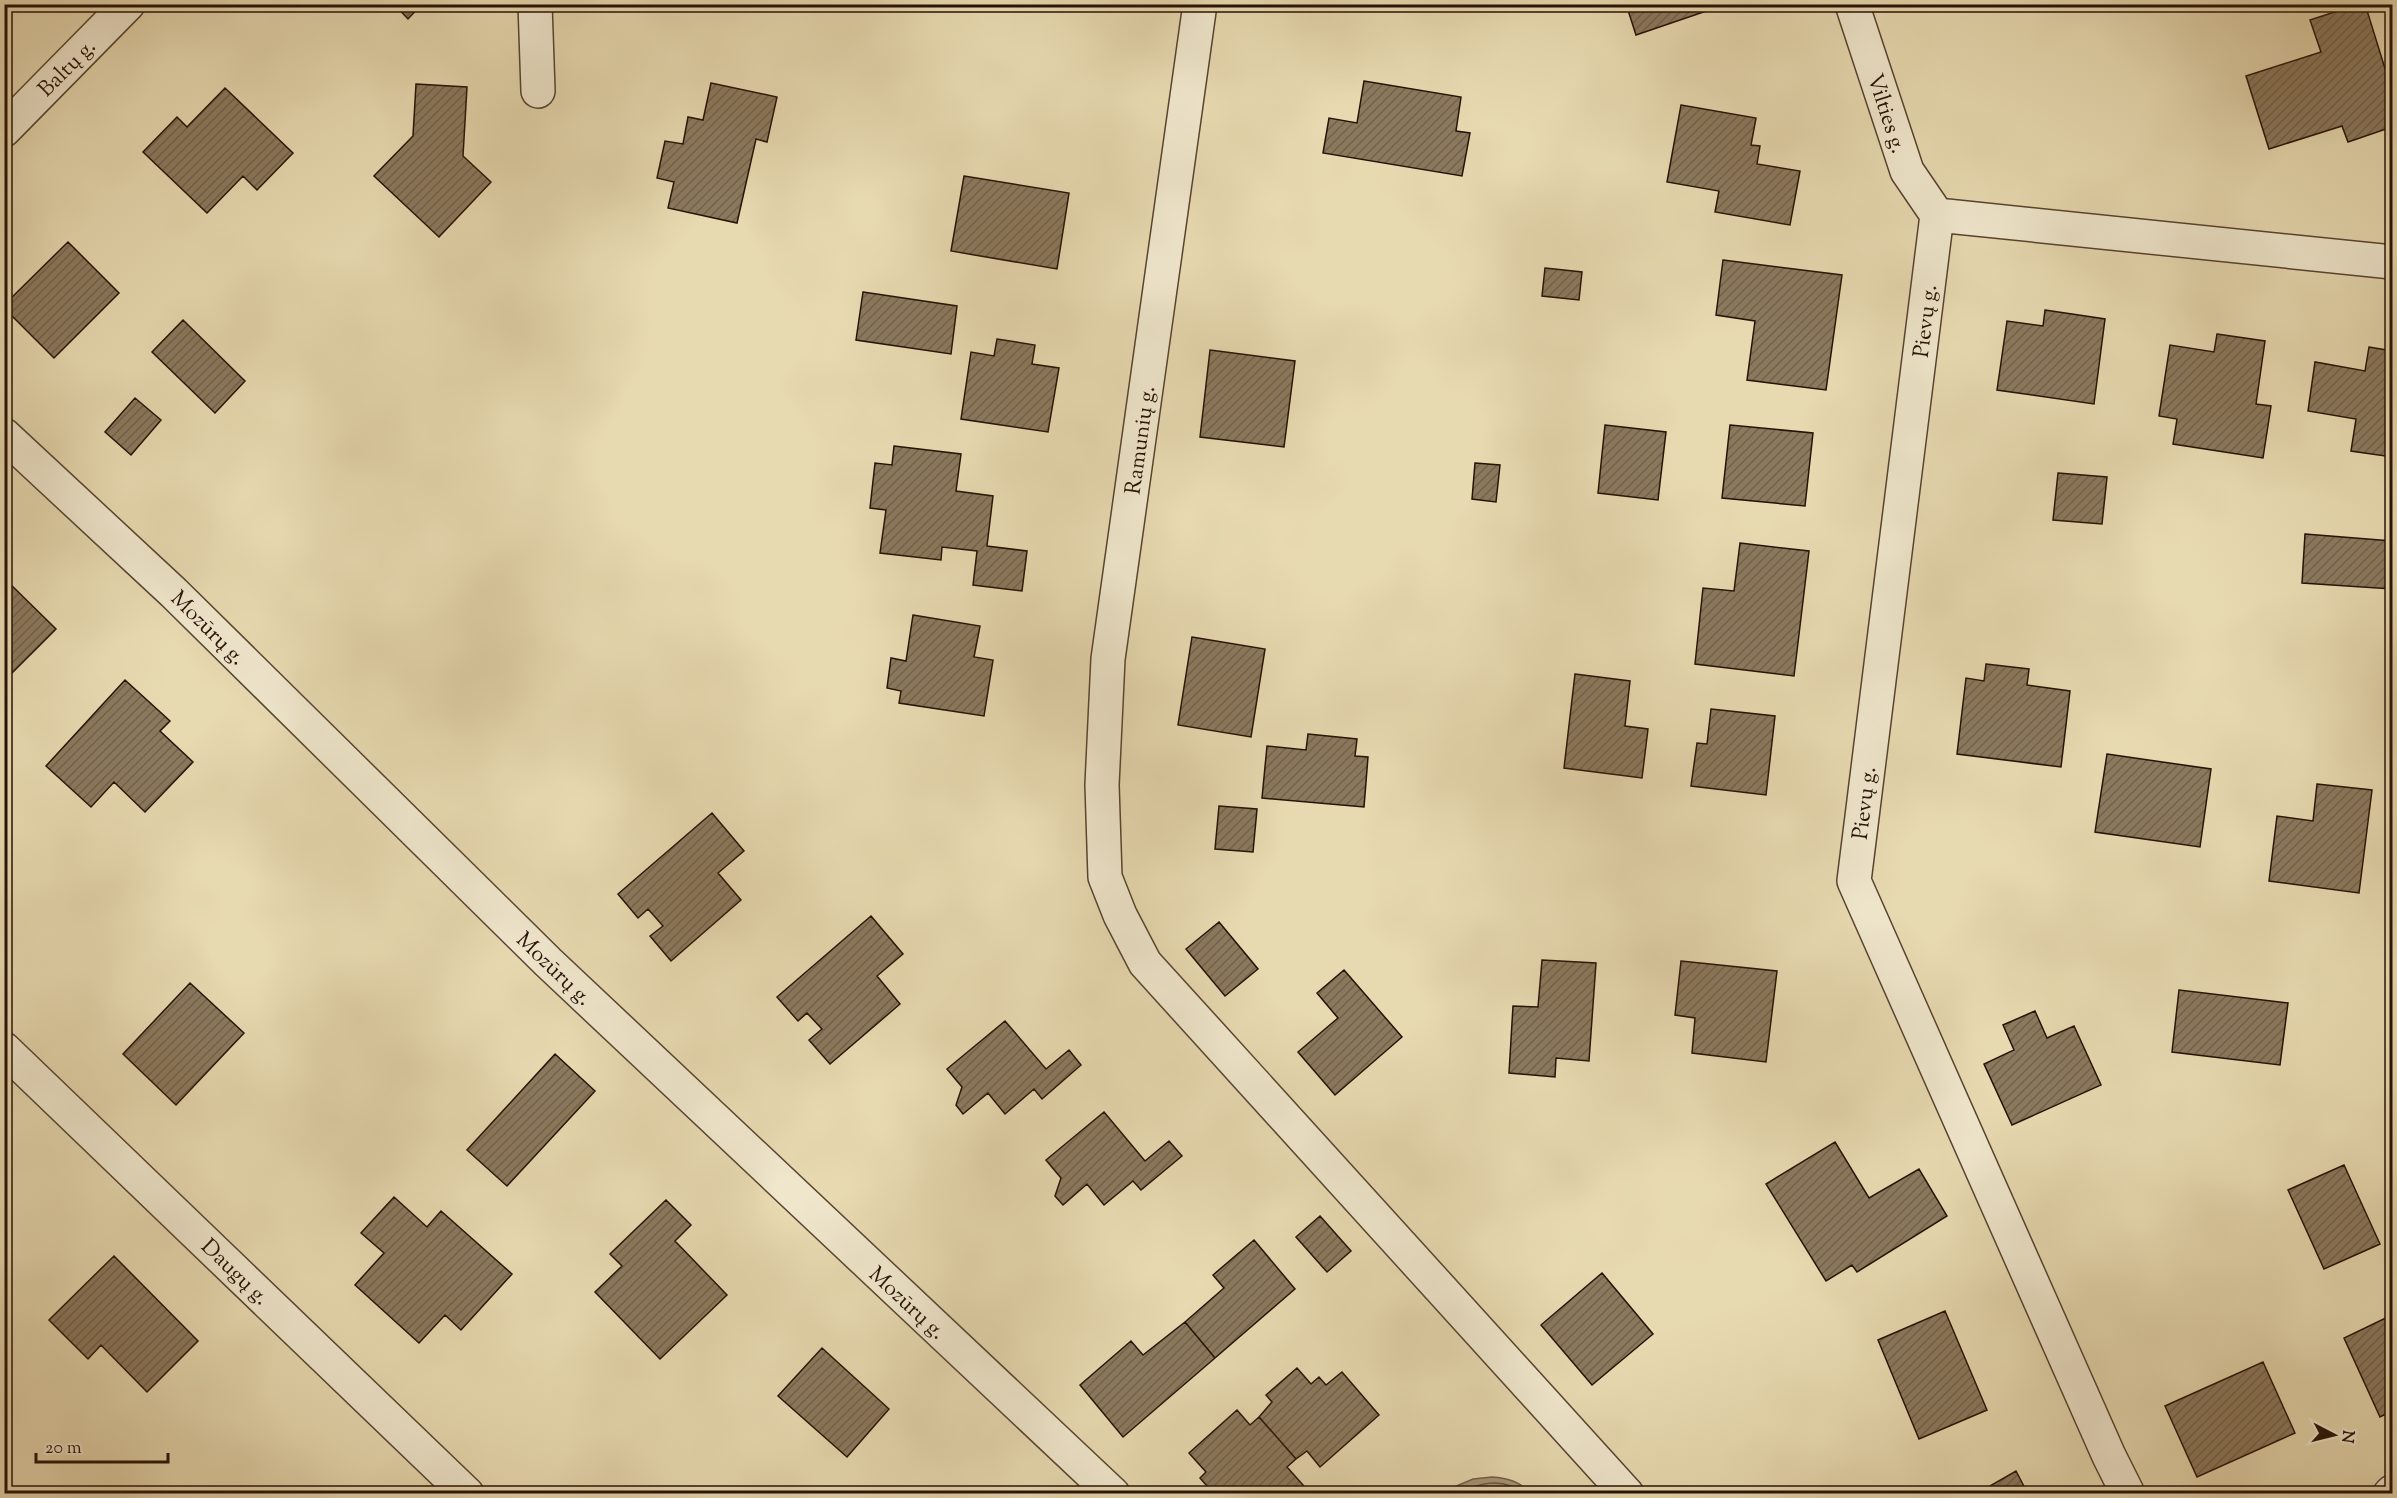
<svg xmlns="http://www.w3.org/2000/svg" width="2397" height="1498" viewBox="0 0 2397 1498" font-family="'Sorts Mill Goudy',serif">
  <defs>
    <pattern id="building-hatch" width="6" height="6" patternUnits="userSpaceOnUse" patternTransform="scale(1.5)"><rect width="6" height="6" fill="#8b795e"/><path d="M-1 1l2-2M0 6l6-6M5 7l2-2" fill="none" stroke="#72624c"/></pattern>
  </defs>
  <rect width="100%" height="100%" fill="#e7d9b0"/>
  <filter id="stains"><feTurbulence type="fractalNoise" baseFrequency=".00333" numOctaves="4"/><feColorMatrix values="0 0 0 0 .2 0 0 0 0 .09 0 0 0 0 .02 0 0 0 .5 -.17"/></filter>
  <radialGradient id="worn" r=".72"><stop offset=".6" stop-color="#630" stop-opacity="0"/><stop offset="1" stop-color="#630" stop-opacity=".3"/></radialGradient>
  <!-- water -->
  <path fill="#a69576" stroke="#736149" stroke-width="1.5" d="M1492 1477C1509 1478 1519 1482 1532 1493H1440L1473 1479Z"/>
  <g fill="none" stroke-linecap="round" stroke-linejoin="round">
    <!-- shore -->
    <path stroke="#66543e" stroke-width="1.5" d="M1455 1494C1477 1484 1503 1475 1523 1494"/>
  </g>
  <!-- building -->
  <path fill="url(#building-hatch)" stroke="#271206" stroke-width="1.5" d="M394 4H422L408 19Z
    M1298 4H1349V11Z
    M1626 4H1727L1636 35Z
    M2359 4H2365L2392 91V127L2348 142 2342 126 2269 149 2246 76 2321 52 2310 20Z
    M1364 81 1461 97 1456 131 1470 133 1462 176 1323 153 1329 118 1357 123Z
    M711 83 777 97 767 142 756 139 737 223 668 208 674 182 657 178 665 141 683 144 688 117 703 120Z
    M416 84 467 87 463 156 491 182 439 237 374 176 413 136Z
    M225 88 293 153 257 190 243 176 207 213 143 152 177 117 187 127Z
    M1681 105 1756 118 1751 145 1760 146 1757 164 1800 171 1790 225 1715 212 1719 191 1667 182Z
    M964 176 1069 193 1057 269 951 251Z
    M68 242 119 293 54 358 4 308V305Z
    M1723 260 1842 275 1826 390 1747 380 1755 321 1716 315Z
    M1545 268 1582 272 1579 300 1542 296Z
    M863 292 957 306 951 354 856 340Z
    M2045 310 2105 319 2094 404 1997 390 2007 321 2043 326Z
    M183 320 245 381 215 413 152 352Z
    M2217 334 2265 341 2256 404 2271 406 2263 458 2173 444 2177 419 2159 416 2170 345 2214 352Z
    M997 339 1035 345 1032 364 1059 368 1048 432 961 419 971 352 994 356Z
    M2369 347 2392 351V457L2351 451 2356 419 2308 411 2315 362 2365 371Z
    M1210 350 1295 361 1284 447 1200 437Z
    M135 398 161 420 131 455 105 432Z
    M1605 425 1666 432 1658 500 1598 493Z
    M1730 425 1813 433 1805 506 1722 498Z
    M894 446 961 454 956 491 993 496 987 546 1027 551 1022 591 973 585 977 551 942 547 941 560 880 553 886 510 870 508 875 463 892 465Z
    M1475 463 1500 465 1496 502 1472 499Z
    M2058 473 2107 477 2102 524 2053 520Z
    M2305 534 2392 541V589L2302 583Z
    M1740 543 1809 551 1794 676 1695 664 1703 588 1734 591Z
    M4 578 56 629 4 681Z
    M913 615 980 626 974 657 993 660 984 716 899 703 901 691 887 688 891 658 906 661Z
    M1192 637 1265 649 1251 737 1178 725Z
    M1986 664 2029 669 2027 685 2070 691 2061 767 1957 754 1966 678 1984 681Z
    M1575 674 1630 681 1625 726 1648 729 1642 778 1564 768Z
    M125 680 170 721 160 731 193 762 145 812 114 782 91 807 46 766Z
    M1711 709 1775 716 1766 795 1691 786 1697 743 1707 744Z
    M1308 734 1357 739 1355 756 1368 757 1364 807 1262 798 1267 746 1306 750Z
    M2107 754 2211 769 2200 847 2095 832Z
    M2317 784 2372 790 2359 893 2269 881 2277 816 2313 821Z
    M1219 806 1257 809 1253 852 1215 849Z
    M712 813 744 851 718 873 741 900 671 961 650 936 663 926 648 909 638 918 618 894Z
    M871 916 903 954 877 976 900 1004 830 1064 809 1040 822 1029 807 1013 798 1021 777 997Z
    M1219 922 1258 969 1225 996 1186 949Z
    M1542 960 1596 963 1589 1061 1556 1058 1555 1077 1509 1073 1513 1006 1538 1007Z
    M1681 961 1777 971 1766 1062 1692 1053 1695 1018 1675 1015Z
    M1344 970 1402 1037 1335 1095 1298 1052 1338 1018 1317 993Z
    M190 983 244 1033 176 1105 123 1054Z
    M2179 990 2288 1003 2280 1065 2172 1052Z
    M2035 1011 2047 1038 2074 1026 2101 1085 2012 1125 1984 1064 2014 1050 2003 1025Z
    M1005 1021 1046 1069 1069 1050 1081 1065 1042 1099 1034 1089 1005 1114 988 1093 963 1114 956 1105 962 1087 947 1069Z
    M555 1054 595 1091 507 1186 467 1150Z
    M1104 1112 1145 1161 1169 1141 1182 1156 1141 1190 1133 1181 1104 1205 1087 1184 1063 1205 1055 1196 1061 1178 1046 1160Z
    M1835 1142 1869 1198 1919 1169 1947 1216 1857 1272 1852 1265 1826 1281 1766 1184Z
    M2344 1165 2380 1244 2324 1269 2288 1190Z
    M394 1197 427 1227 441 1211 512 1274 461 1330 445 1315 419 1343 355 1285 384 1253 361 1233Z
    M666 1200 691 1225 675 1241 727 1295 660 1359 595 1292 622 1266 610 1254Z
    M1320 1216 1351 1251 1327 1272 1296 1237Z
    M1254 1240 1295 1289 1215 1358 1185 1322 1224 1288 1213 1275Z
    M114 1256 198 1341 147 1392 101 1345 88 1359 49 1320Z
    M1602 1273 1653 1334 1592 1385 1541 1325Z
    M1945 1311 1987 1410 1919 1439 1878 1340Z
    M2392 1315V1411L2380 1417 2344 1338Z
    M1185 1322 1215 1358 1123 1437 1080 1385 1131 1341 1143 1355Z
    M822 1348 889 1409 847 1457 778 1396Z
    M2263 1362 2295 1433 2197 1477 2165 1406Z
    M1297 1368 1311 1384 1319 1377 1326 1385 1342 1372 1379 1415 1320 1467 1307 1451 1296 1459 1259 1417 1272 1402 1266 1395Z
    M1237 1410 1250 1425 1259 1417 1296 1459 1287 1467 1311 1494H1214L1200 1478 1206 1472 1189 1453Z
    M2016 1471 2028 1494H1976Z"/>
  <g fill="none" stroke-linecap="round" stroke-linejoin="round">
    <defs>
      <path id="street" d="M535 4 538 91
        M1200 4 1108 659 1102 785 1105 877 1120 915 1145 963 1627 1494
        M1852 4 1907 171 1937 215
        M4 130 128 4
        M1937 215 1854 881 2109 1456 2128 1494
        M1937 215 2392 262
        M4 435 174 593 548 962 1113 1494
        M4 1049 467 1494
        M2390 1494 2392 1492"/>
    </defs>
    <!-- street casing -->
    <use href="#street" stroke="#574430" stroke-width="36"/>
    <!-- street -->
    <use href="#street" stroke="#efe6cc" stroke-width="33"/>
  </g>
  <g text-anchor="middle" stroke-width="4.5" stroke-linejoin="round" paint-order="stroke">
    <!-- street labels -->
    <g font-size="22" fill="#271206" stroke="#efe6cc">
      <text transform="translate(66 67) rotate(-45)" y="8">Baltų g.</text>
      <text transform="translate(1888 113) rotate(72)" y="8">Vilties g.</text>
      <text transform="translate(1924 321) rotate(-83)" y="8">Pievų g.</text>
      <text transform="translate(1139 440) rotate(-82)" y="8">Ramunių g.</text>
      <text transform="translate(209 627) rotate(45)" y="8">Mozūrų g.</text>
      <text transform="translate(1863 803) rotate(-83)" y="8">Pievų g.</text>
      <text transform="translate(555 968) rotate(44)" y="8">Mozūrų g.</text>
      <text transform="translate(236 1271) rotate(44)" y="8">Daugų g.</text>
      <text transform="translate(908 1302) rotate(43)" y="8">Mozūrų g.</text>
    </g>
  </g>
  <!-- margin -->
  <rect width="2397" height="1498" fill="none" stroke="#e7d9b0" stroke-width="24"/>
  <rect x="6" y="6" width="2385" height="1486" fill="none" stroke="#271206" stroke-width="3"/>
  <rect x="12" y="12" width="2373" height="1474" fill="none" stroke="#271206" stroke-width="1.5"/>
  <!-- north arrow -->
  <g transform="translate(2334 1435) rotate(97)" stroke="#efe6cc" stroke-width="4.5" paint-order="stroke">
  <path d="M0-4.5L10 22L0 15L-10 22Z" fill="#271206"/>
  <text y="-9" font-size="16" font-weight="bold" text-anchor="middle" fill="#271206">N</text>
  </g>
  <!-- scale -->
  <path d="M36 1453v9h132v-9" fill="none" stroke="#271206" stroke-width="3"/>
  <text x="45" y="1453" font-size="18" fill="#271206" stroke="#efe6cc" stroke-width="4.5" paint-order="stroke">20 m</text>
  <rect width="100%" height="100%" filter="url(#stains)"/>
  <rect width="100%" height="100%" fill="url(#worn)"/>
</svg>
